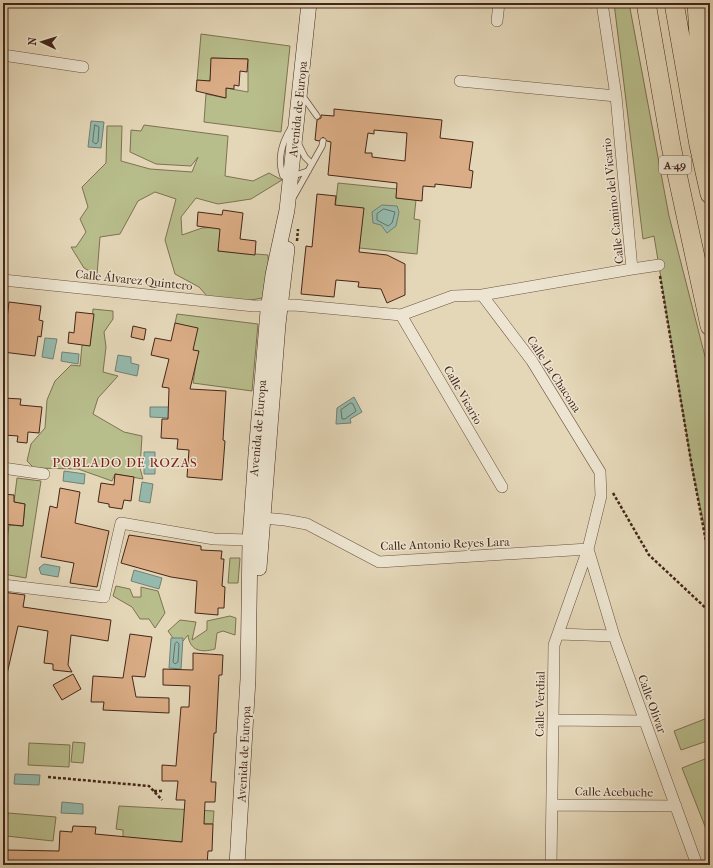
<svg xmlns="http://www.w3.org/2000/svg" width="713" height="868" viewBox="0 0 713 868" font-family="'IM FELL French Canon',serif">
  <rect width="100%" height="100%" fill="#e4d7b8"/>
  <filter id="stains"><feTurbulence type="fractalNoise" baseFrequency=".005" numOctaves="4"/><feColorMatrix values="0 0 0 0 .2 0 0 0 0 .09 0 0 0 0 .02 0 0 0 .5 -.17"/></filter>
  <radialGradient id="worn" r=".72"><stop offset=".6" stop-color="#630" stop-opacity="0"/><stop offset="1" stop-color="#630" stop-opacity=".3"/></radialGradient>
  <!-- green -->
  <path fill="#b8bd8c" stroke="#7e7252" d="M614 3H629L669 216 710 376V553L692 467 654 236 643 239Z
    M201 34 290 46 281 132 204 122 206 94 225 98 226 88 248 92V59L212 58 210 81H197Z
    M144 125 228 136 225 176 253 181 269 173 282 180 251 199 218 204 196 198 181 217 182 235 202 228 222 227 218 251 268 255 269 280 262 298 216 306 199 287 175 274 165 240 176 199 155 192 138 201 120 234 100 237 97 275 84 268 71 247H76L86 232 80 219 88 207 82 187 106 163 107 126H122L121 161 150 169 192 172 198 157 191 166 156 164 130 152 131 130 141 131Z
    M338 183 397 189 396 198 416 200 414 219 420 220 417 254 331 245Z
    M93 309 113 311V319L104 332 106 347 103 372 118 376 98 398 93 414 124 432 142 436 140 468 143 479 115 474 112 481 78 469 34 468 27 461 31 444 45 428 47 400 55 381 71 365 80 366 82 345H90Z
    M177 314 258 324 252 391 193 383 198 351 193 350 175 323Z
    M17 478 41 481 26 578 3 574V541H7L9 525 23 526 25 504 14 502Z
    M230 558H240L238 583H228Z
    M116 586 130 589 133 597H141V587L158 591 165 613 155 628 149 619H140L132 607 113 596Z
    M230 616 236 618 235 635 223 631 217 633 215 649C201 653 190 651 188 635L183 641 173 638 168 631 180 620 196 622 192 640 207 630V621Z
    M710 717V740L681 750 674 731Z
    M73 742 85 743 83 763 71 762Z
    M29 743 70 745 69 767 28 765Z
    M710 757V839L682 768Z
    M119 806 214 811 213 824H204L189 842 123 838V830L116 829Z
    M8 813 56 817 53 841 6 836Z"/>
  <!-- water -->
  <path fill="#95baad" stroke="#757f72" d="M91 121 104 122 101 148 88 147Z
    M382 205 397 206 399 212 396 226 387 233 381 225 373 223 372 212Z
    M45 338 57 339 53 359 42 357Z
    M62 352 79 354 78 364 61 361Z
    M118 355 131 357V363L139 365 137 376 115 371Z
    M354 397 362 412 350 419 351 423 336 424 337 408Z
    M150 407H171V418L150 417Z
    M144 452H155V474H144Z
    M64 471 85 474 84 484 63 481Z
    M142 482 153 484 150 503 139 501Z
    M44 564 60 567 58 577 41 574 39 568Z
    M134 570 162 578 159 589 131 581Z
    M171 638H183L181 669 169 668Z
    M15 774 40 775 39 785 14 784Z
    M62 802 83 804V814L61 813Z"/>
  <g fill="none" stroke-linecap="round" stroke-linejoin="round">
    <!-- shore -->
    <path stroke="#6c7063" stroke-width="1" d="M95 125 99 127 98 142 96 144 93 142Z
      M384 209 395 212 392 223 388 226 377 220V214Z
      M351 403 353 404 356 411 345 419H342L341 410Z
      M177 642 179 644 178 662 175 664 173 662 175 644Z"/>
  </g>
  <!-- building -->
  <path fill="#dbad86" stroke="#442619" fill-rule="evenodd" d="M211 58 248 59 247 72 240 71 239 86 234 85V89L226 88V98L196 91 197 80 210 81Z
    M334 109 442 120 440 138 473 142 469 170 473 171 471 188 435 184V187L423 186 422 201 396 198 397 183 328 175 331 142 327 141 323 137 319 141 315 140 317 120 321 118V115L334 116ZM374 130 407 133 405 161 372 157V153H365L368 133 374 134Z
    M317 194 336 196 335 205 364 208 359 252 387 255 405 264V295L387 303 381 289 358 287 359 282 336 280 334 297 301 294 306 246 312 247Z
    M223 210 243 213 240 239 256 241 255 255 218 251 220 229 197 226 198 212 222 215Z
    M9 302 41 306 39 320 43 321 41 337 38 336 35 356 3 352Z
    M76 312 94 314 90 346 68 343 69 332 74 333Z
    M175 323 198 328 193 350 199 351 190 389 226 391 223 440 225 441 222 480 187 477 189 450 177 449 178 439 161 438 162 419H168L169 388 162 387 169 359 151 355 155 338 171 341Z
    M133 326 146 329 144 340 131 337Z
    M3 398 21 399 20 405 42 407 39 433 28 432 27 443 17 442 18 436 4 435Z
    M115 474 134 477 131 501 124 500 122 509 109 507V504L98 502 101 483 114 485Z
    M60 488 80 492 75 523 109 531 97 587 70 583 74 563 41 557 50 506 57 508Z
    M3 494 14 495V502L25 504 23 526 3 524Z
    M129 535 201 546V550L222 551 221 559H224L222 586 225 587 224 608H218V615L195 613 197 581 171 577 121 563Z
    M3 592 25 595 23 607 111 620 108 641 71 635 68 665 72 672 53 670V664L44 663 48 631 18 626 7 674 3 673Z
    M130 634 152 637 145 677 132 676 136 697 169 698V713L103 710 104 702H91L93 676 123 678Z
    M193 653 223 655 222 675H219L216 733H214L211 782H216L215 802H205L204 824H213L212 851H208L207 865H5V850L59 851 60 831 72 832 73 826 96 827 95 834 182 842 185 800H176L178 781H162V765L176 766 181 707H189L190 686 163 685V669L193 670Z
    M73 674 81 689 62 700 53 685Z"/>
  <g fill="none" stroke-linecap="round" stroke-linejoin="round">
    <defs>
      <path id="service" d="M302 95 317 116
        M291 128C281 144 277 159 283 176L290 177 308 171
        M298 143 305 157 312 164
        M294 196 322 146 323 141"/>
      <path id="minor" d="M497 21 499 3
        M3 55 83 67
        M460 81 616 96
        M632 269 659 265
        M3 280 254 306 294 305 401 315 453 296 482 295 632 269 616 96 602 3
        M482 295 532 361 600 472 601 496 588 549 554 645 551 865
        M401 315 502 487
        M3 468 44 474
        M263 518 285 520 307 524 379 562 588 549
        M588 549 614 636 697 865
        M3 585 104 597 121 523 214 539 250 540
        M558 634 614 636
        M553 720 644 721
        M552 805 676 806"/>
      <path id="secondary" d="M259 568 278 324 287 249
        M237 865 248 679 250 540 256 454 268 311 273 275 287 210 309 3"/>
      <path id="motorway" d="M646 3 671 146 710 326
        M674 3 699 145 710 194
        M697 3 700 52 706 99 701 129"/>
    </defs>
    <!-- service casing -->
    <use href="#service" stroke="#6c5241" stroke-width="7"/>
    <!-- minor casing -->
    <use href="#minor" stroke="#6c5241" stroke-width="12"/>
    <!-- secondary casing -->
    <use href="#secondary" stroke="#442619" stroke-width="16"/>
    <!-- motorway casing -->
    <use href="#motorway" stroke="#442619" stroke-width="20"/>
    <!-- path -->
    <path stroke="#442619" stroke-width="2.5" stroke-dasharray="3 2" stroke-linecap="butt" d="M560 3 592 7
      M297 241 298 229
      M660 276 692 467 710 563
      M613 493 649 555 710 612
      M48 777 149 786 162 800
      M154 791H163"/>
    <!-- service -->
    <use href="#service" stroke="#ede5d1" stroke-width="5.5"/>
    <!-- minor -->
    <use href="#minor" stroke="#ede5d1" stroke-width="11"/>
    <!-- secondary -->
    <use href="#secondary" stroke="#ede5d1" stroke-width="15"/>
    <!-- motorway -->
    <use href="#motorway" stroke="#e4d7b8" stroke-width="19"/>
  </g>
  <g text-anchor="middle" stroke-width="3" stroke-linejoin="round" paint-order="stroke">
    <!-- shield labels -->
    <rect fill="#ede5d1" stroke="#775f50" stroke-width="1" x="659" y="156" width="32" height="18" rx="3"/>
    <g font-size="11" font-weight="bold" fill="#442619">
      <text x="675" y="169">A-49</text>
    </g>
    <!-- street labels -->
    <g font-size="12" fill="#442619" stroke="#ede5d1">
      <text transform="translate(298 109) rotate(-84)" y="4">Avenida de Europa</text>
      <text transform="translate(613 201) rotate(-96)" y="4">Calle Camino del Vicario</text>
      <text transform="translate(134 280) rotate(6)" y="4">Calle Álvarez Quintero</text>
      <text transform="translate(554 374) rotate(57)" y="4">Calle La Chacona</text>
      <text transform="translate(463 395) rotate(60)" y="4">Calle Vicario</text>
      <text transform="translate(258 428) rotate(-85)" y="4">Avenida de Europa</text>
      <text transform="translate(445 544) rotate(-2)" y="4">Calle Antonio Reyes Lara</text>
      <text transform="translate(540 704) rotate(-89)" y="4">Calle Verdial</text>
      <text transform="translate(652 704) rotate(70)" y="4">Calle Olivar</text>
      <text transform="translate(244 754) rotate(-87)" y="4">Avenida de Europa</text>
      <text transform="translate(614 792) rotate(1)" y="4">Calle Acebuche</text>
    </g>
    <!-- neighbourhood labels -->
    <g font-size="13" letter-spacing="1" fill="#7a1f14" stroke="#ede5d1">
      <text x="125" y="467">POBLADO DE ROZAS</text>
    </g>
  </g>
  <!-- margin -->
  <rect width="713" height="868" fill="none" stroke="#e4d7b8" stroke-width="16"/>
  <rect x="4" y="4" width="705" height="860" fill="none" stroke="#442619" stroke-width="2"/>
  <rect x="8" y="8" width="697" height="852" fill="none" stroke="#442619"/>
  <!-- north arrow -->
  <g transform="translate(42 42) rotate(274)" stroke="#ede5d1" stroke-width="3" paint-order="stroke">
  <path d="M0-3L7 15L0 10L-7 15Z" fill="#442619"/>
  <text y="-6" font-size="11" font-weight="bold" text-anchor="middle" fill="#442619">N</text>
  </g>
  <rect width="100%" height="100%" filter="url(#stains)"/>
  <rect width="100%" height="100%" fill="url(#worn)"/>
</svg>
